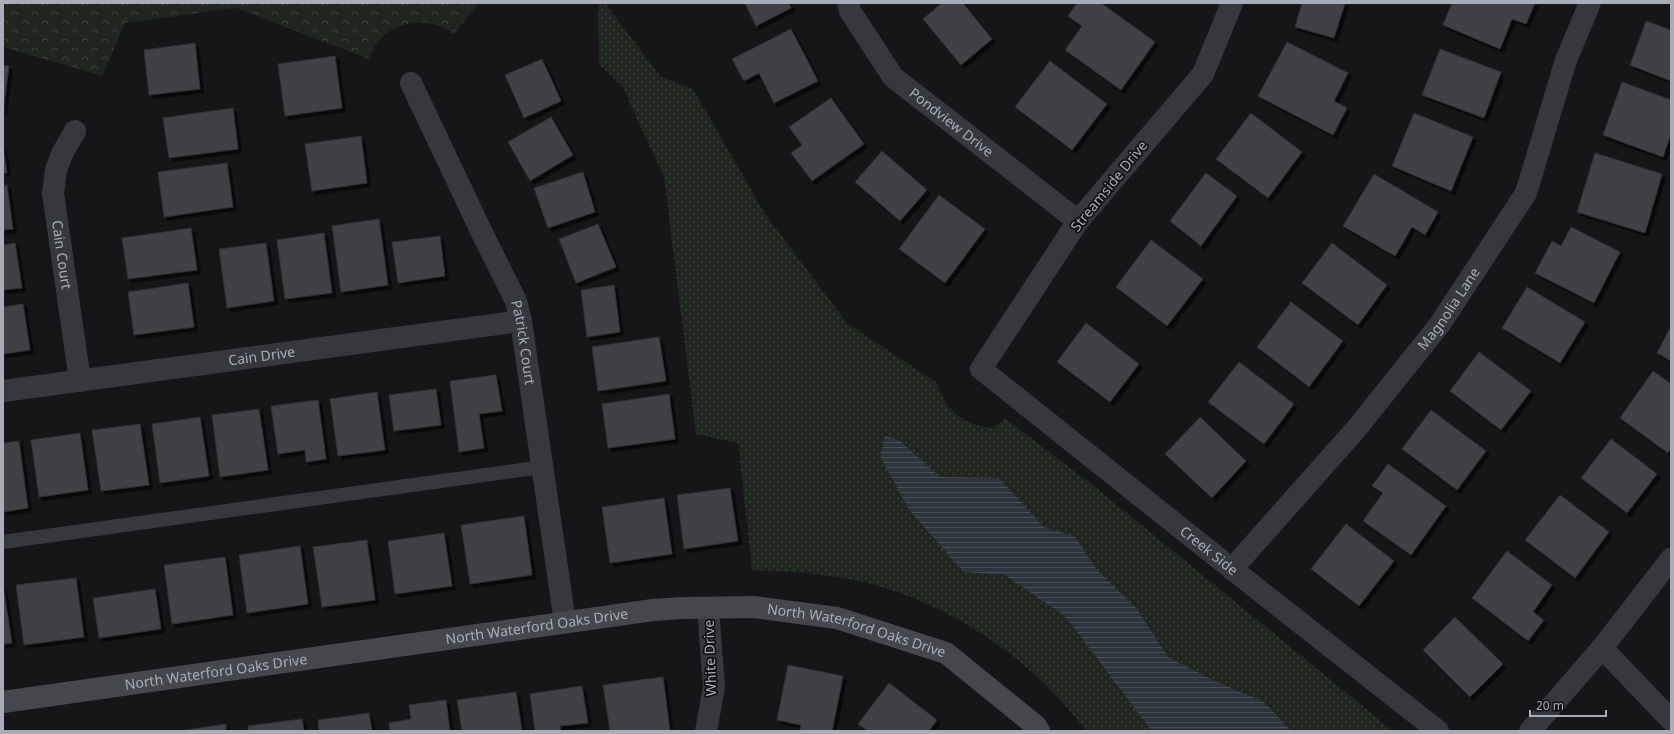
<svg xmlns="http://www.w3.org/2000/svg" width="1674" height="734" viewBox="0 0 1674 734" font-family="'Noto Sans',sans-serif">
  <defs>
    <pattern id="forest-crowns" width="20" height="18" patternUnits="userSpaceOnUse"><rect width="20" height="18" fill="#1e261f"/><path d="M2 6a3 3 0 1 1 6 0M12 15a3 3 0 1 1 6 0" fill="none" stroke="#3c433d"/></pattern>
    <pattern id="park-dots" width="8" height="8" patternUnits="userSpaceOnUse"><rect width="8" height="8" fill="#1e261f"/><path d="M2 2h.1M6 6h.1" fill="none" stroke="#3c433d" stroke-width="1.8" stroke-linecap="round"/></pattern>
    <pattern id="water-rules" width="6" height="5" patternUnits="userSpaceOnUse"><rect width="6" height="5" fill="#2c353c"/><path d="M0 2.5h6" fill="none" stroke="#485056"/></pattern>
    <filter id="shadow"><feDropShadow dx="3.5" dy="3.5" stdDeviation="0" flood-color="#0009"/></filter>
  </defs>
  <rect width="100%" height="100%" fill="#161618"/>
  <!-- forest -->
  <path fill="url(#forest-crowns)" d="M3 3H479L454 34C426 12 379 23 369 59L236 8 125 23 102 76 3 47Z"/>
  <!-- park -->
  <path fill="url(#park-dots)" d="M599 3H605L661 77 693 89 765 214 848 324 937 383C946 412 963 425 993 428L1005 418 1095 487 1393 731H1086C1033 659 950 603 863 582 827 574 789 571 752 570L738 443 696 434 664 177 622 86 599 64 598 15Z"/>
  <!-- water -->
  <path fill="url(#water-rules)" d="M885 436 899 440 940 477 999 478 1045 528 1075 536 1096 569 1137 609 1168 657 1219 683 1264 702 1291 731H1152L1065 616 1005 575 964 572 909 510 880 456Z"/>
  <!-- building -->
  <path fill="#404145" stroke="#303034" filter="url(#shadow)" d="M745 3H789L791 8 756 26Z
    M942 3H963L992 39 961 65 923 19Z
    M1077 3H1101L1155 42 1121 90 1065 50 1082 26 1068 16Z
    M1302 3H1345L1334 38 1295 27Z
    M1452 3H1535L1526 24 1512 19 1500 49 1443 25Z
    M1646 21 1671 30V81L1630 65Z
    M791 29 818 81 774 103 759 73 744 81 732 59Z
    M1287 42 1348 73 1334 101 1347 108 1333 135 1258 96Z
    M195 43 200 89 149 95 144 50Z
    M1440 49 1501 72 1484 118 1422 95Z
    M335 56 342 108 285 116 278 64Z
    M542 59 561 101 524 118 505 75Z
    M1050 61 1107 104 1072 150 1015 107Z
    M3 65 9 66 3 111Z
    M1622 82 1671 100V134L1663 157 1603 135Z
    M831 98 864 144 812 181 791 153 802 145 789 127Z
    M233 108 238 149 169 158 163 118Z
    M1251 113 1302 152 1268 198 1216 159Z
    M1414 113 1473 137 1451 191 1392 166Z
    M551 117 573 155 530 181 508 142Z
    M361 136 367 183 312 191 305 144Z
    M3 146 7 173H3Z
    M882 151 927 190 900 221 855 182Z
    M1595 153 1662 174 1645 233 1577 212Z
    M227 163 233 207 164 217 158 172Z
    M583 172 595 212 548 228 534 188Z
    M1206 173 1237 196 1201 246 1170 221Z
    M1374 174 1438 212 1425 235 1412 227 1395 256 1343 226Z
    M7 185 13 229 3 230V186Z
    M939 195 985 229 945 283 899 249Z
    M379 219 388 285 341 292 332 226Z
    M598 224 616 267 576 283 559 239Z
    M1571 227 1620 252 1594 303 1535 273 1552 241 1561 246Z
    M191 228 197 270 128 279 122 238Z
    M324 233 332 293 285 299 277 240Z
    M440 236 445 276 398 283 392 242Z
    M1151 240 1203 279 1167 326 1116 287Z
    M15 243 22 288 3 290V245Z
    M266 243 274 301 227 308 219 249Z
    M1332 243 1387 285 1358 325 1302 283Z
    M188 283 194 327 134 335 128 292Z
    M614 285 620 332 587 337 581 290Z
    M1527 287 1585 322 1560 363 1502 328Z
    M1291 302 1343 341 1309 387 1257 347Z
    M23 304 30 350 3 354V307Z
    M1086 323 1139 364 1110 402 1057 362Z
    M1671 326V361L1657 353Z
    M659 337 666 381 598 391 592 347Z
    M1479 352 1531 391 1501 430 1450 391Z
    M1239 362 1294 404 1264 444 1208 402Z
    M1653 371 1671 384V449L1668 453 1620 418Z
    M496 375 502 411 479 414 484 448 459 452 450 381Z
    M436 389 441 425 394 431 389 395Z
    M377 392 385 450 338 456 330 399Z
    M669 394 675 439 608 448 602 404Z
    M318 400 326 459 306 462 305 450 278 454 271 406Z
    M259 409 268 470 220 477 212 415Z
    M1431 410 1486 451 1457 490 1402 449Z
    M200 417 209 476 160 483 152 424Z
    M1200 417 1246 461 1212 498 1165 454Z
    M140 424 149 485 101 491 92 430Z
    M80 433 88 490 39 497 31 440Z
    M1611 439 1657 474 1627 513 1581 478Z
    M19 441 28 508 3 512V443Z
    M1388 464 1446 506 1411 555 1363 521 1383 493 1372 486Z
    M730 488 738 541 684 549 677 495Z
    M1560 495 1609 532 1575 578 1525 540Z
    M664 498 672 554 610 563 602 507Z
    M524 516 532 575 470 584 461 525Z
    M1346 524 1394 561 1359 606 1311 569Z
    M444 533 452 586 395 594 388 541Z
    M367 540 375 600 322 607 313 547Z
    M300 546 308 604 247 613 239 555Z
    M1507 551 1552 585 1533 612 1544 620 1528 641 1472 598Z
    M225 557 233 615 172 624 164 565Z
    M76 578 84 637 24 645 16 585Z
    M3 586 12 643 3 644Z
    M155 589 161 629 99 638 93 598Z
    M1455 617 1503 664 1470 697 1423 650Z
    M788 665 843 676 832 731H800L801 725 777 720Z
    M663 677 670 731H610L603 685Z
    M889 683 937 720 929 731H868L858 724Z
    M582 686 588 723 560 726 561 731H535L530 694Z
    M516 692 522 731H462L457 700Z
    M446 700 450 731H390L389 723 411 719 409 705Z
    M369 713 372 731H319L318 720Z
    M302 719 304 731H248V726Z
    M226 724V731H179Z"/>
  <g fill="none" stroke-linecap="round" stroke-linejoin="round">
    <!-- lane -->
    <path stroke="#37383d" stroke-width="14" d="M3 542 542 467"/>
    <!-- street -->
    <g stroke="#37383d" stroke-width="22">
      <path id="s1" d="M848 3 850 11 893 77 1078 221"/>
      <path id="s2" d="M1232 3 1203 74 1078 221 981 369 1232 569 1438 731"/>
      <path id="s3" d="M411 83 483 235 516 301 521 321 565 622"/>
      <path id="s4" d="M75 131 63 152 56 170 53 193 80 381"/>
      <path id="s5" d="M3 391 521 321"/>
      <path id="s6" d="M1232 569 1357 428 1440 324 1526 193 1566 60 1590 3"/>
      <path d="M1602 648 1671 720"/>
      <path d="M706 731 714 687 708 608"/>
      <path d="M1530 731 1602 648 1671 559"/>
    </g>
    <!-- secondary -->
    <path stroke="#45474d" stroke-width="22" id="s7" d="M3 702 653 610 683 608 754 607 837 618 946 653 1036 726 1039 731"/>
  </g>
  <g text-anchor="middle" stroke-width="3.5" stroke-linejoin="round" paint-order="stroke">
    <!-- street labels -->
    <g font-size="14" fill="#a8adb8" stroke="#111113">
      <text dy="5" stroke="none"><textPath href="#s1" startOffset="161">Pondview Drive</textPath></text>
      <text transform="translate(1109 186) rotate(-51)" y="5">Streamside Drive</text>
      <text dy="5" stroke="none"><textPath href="#s4" startOffset="129">Cain Court</textPath></text>
      <text dy="5" stroke="none"><textPath href="#s6" startOffset="339">Magnolia Lane</textPath></text>
      <text dy="5" stroke="none"><textPath href="#s3" startOffset="284">Patrick Court</textPath></text>
      <text dy="5" stroke="none"><textPath href="#s5" startOffset="261">Cain Drive</textPath></text>
      <text dy="5" stroke="none"><textPath href="#s2" startOffset="738">Creek Side</textPath></text>
      <text dy="5" stroke="none"><textPath href="#s7" startOffset="539">North Waterford Oaks Drive</textPath></text>
      <text dy="5" stroke="none"><textPath href="#s7" startOffset="863">North Waterford Oaks Drive</textPath></text>
      <text transform="translate(710 658) rotate(-92)" y="5">White Drive</text>
      <text dy="5" stroke="none"><textPath href="#s7" startOffset="215">North Waterford Oaks Drive</textPath></text>
    </g>
  </g>
  <!-- border -->
  <rect width="1674" height="734" fill="none" stroke="#a8adb8" stroke-width="8"/>
  <!-- scale -->
  <path d="M1530 710v6h76v-6" fill="none" stroke="#a8adb8" stroke-width="2"/>
  <text x="1536" y="710" font-size="12" fill="#a8adb8" stroke="#111113" stroke-width="3" paint-order="stroke">20 m</text>
</svg>
